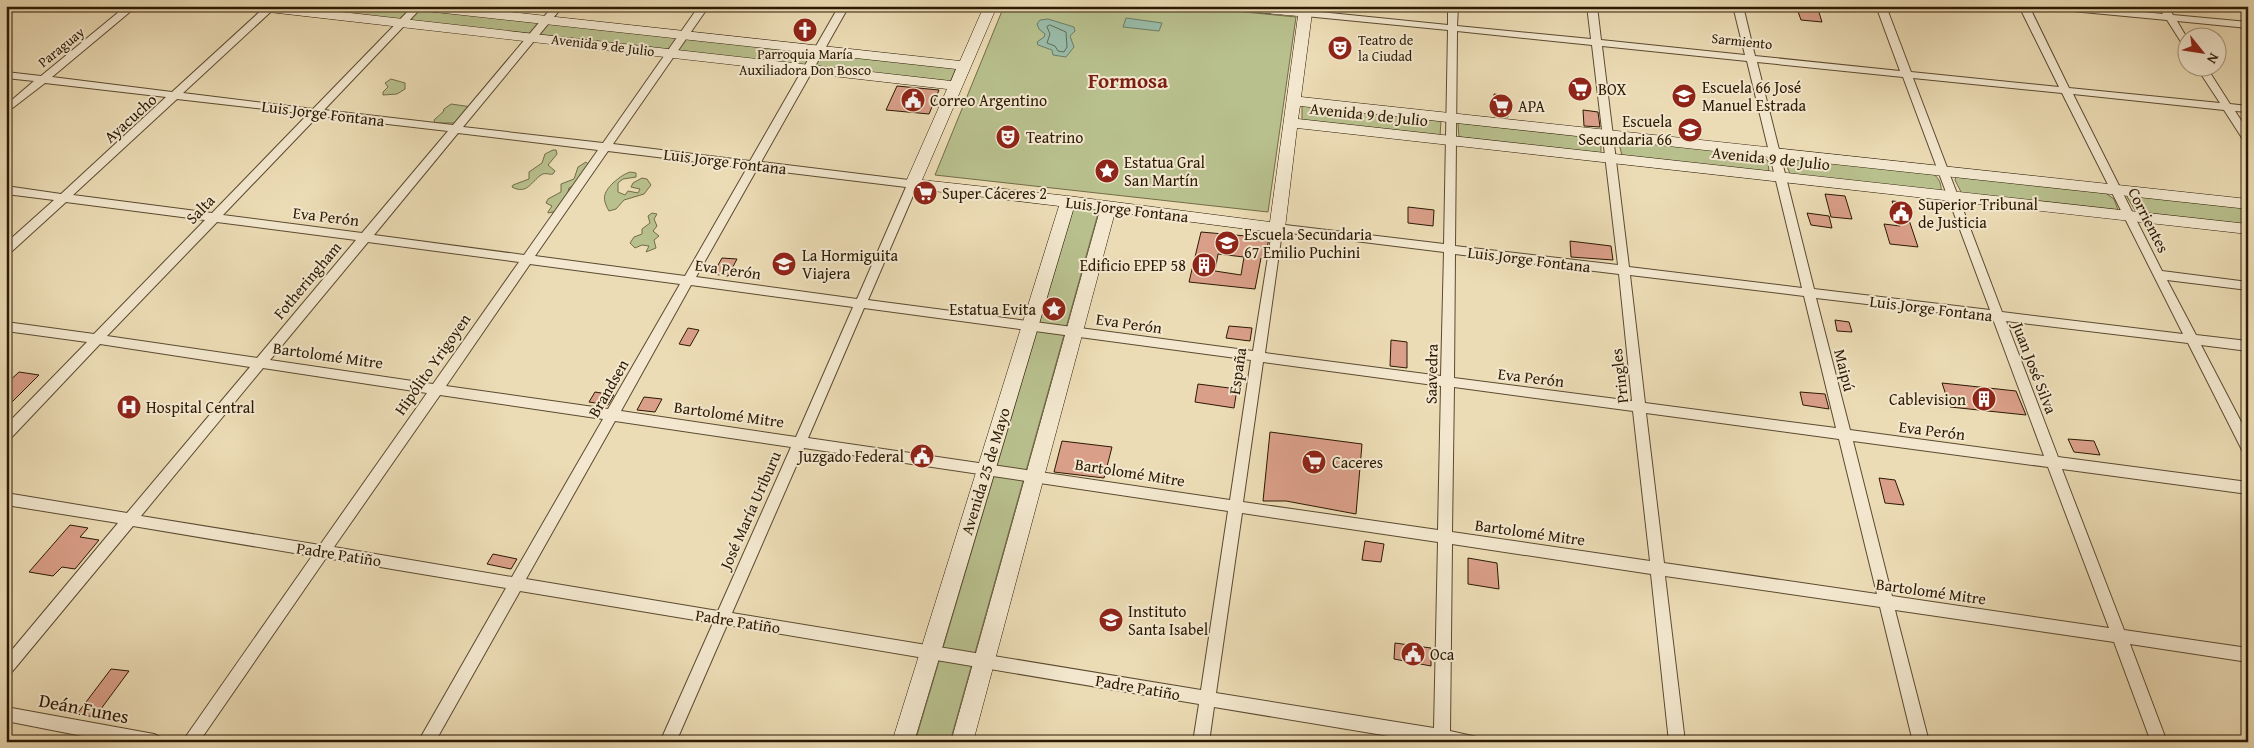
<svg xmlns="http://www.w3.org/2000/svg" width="2254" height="748" viewBox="0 0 2254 748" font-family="'Gentium Book Plus',serif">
  <rect width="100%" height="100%" fill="#ecdcb5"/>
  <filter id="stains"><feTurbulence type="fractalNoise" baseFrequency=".004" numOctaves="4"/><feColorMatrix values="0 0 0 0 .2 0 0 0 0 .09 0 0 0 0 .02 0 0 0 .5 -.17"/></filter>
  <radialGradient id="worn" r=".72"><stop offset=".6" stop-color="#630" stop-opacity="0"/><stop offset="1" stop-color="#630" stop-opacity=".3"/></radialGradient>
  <!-- green -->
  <path fill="#b8c08d" stroke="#726c48" d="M275 6H394L956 68 950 82Z
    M1004 6H1182L1296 17 1268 212 935 175Z
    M391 79 405 83V89L397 94 383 95V92L388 87 385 83Z
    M451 104 472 107 455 123H435L434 120 443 112 444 109Z
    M1305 105 1441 121 1440 136 1302 120V107Z
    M1460 122 1601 138V154L1459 137 1458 124Z
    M1621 140 1760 154 1768 161 1769 173 1622 156 1619 143Z
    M553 150H556L557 154 548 165 555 171 553 174C549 175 545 172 541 175 531 182 527 195 512 187L513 185 529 179V172L542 163 545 154Z
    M1787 158 1930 172C1938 176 1942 183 1941 192L1790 174 1785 161Z
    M586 162 589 165 581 182 569 188 568 192 558 211 548 213V212L552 206 546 203 548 199 561 192V184L574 179 578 167Z
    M630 172 636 173V177L623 179 618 183V192L625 195 628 191 638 193 640 189 631 187 633 183 642 178 647 179 651 185 644 194 624 200 616 209 609 211C602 199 603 193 613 183 619 178 622 175 630 172Z
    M1956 177 2104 192 2114 199 2118 210 1962 194 1955 180Z
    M2128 195 2248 206V226L2136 212 2127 197Z
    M1074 207 1099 210 950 742H915Z
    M652 213 657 214 654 219 657 226 653 231 659 236 654 240 656 248 646 252 649 246 642 245 635 248 630 243 634 237 642 234V229L650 223 648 216Z"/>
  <!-- water -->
  <path fill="#99bca9" stroke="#6d7b67" d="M1126 18 1162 23 1159 31 1123 27Z
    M1048 19 1074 27 1075 31 1070 36 1074 47 1066 57 1053 55 1052 50 1038 45 1037 42 1044 37 1045 34 1039 29 1037 24 1040 20Z"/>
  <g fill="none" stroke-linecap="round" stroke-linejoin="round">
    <!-- shore -->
    <path stroke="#626a56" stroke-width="1" d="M1050 25 1066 32 1067 47 1064 52 1058 51 1055 46 1047 43 1050 34 1047 27Z"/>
  </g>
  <!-- building -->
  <path fill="#da9f89" stroke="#2b1903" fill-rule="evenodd" d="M1796 6H1817L1822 22 1801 20Z
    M897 86 939 90 929 114 886 110Z
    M1494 94 1508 96V117L1494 116Z
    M1583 110 1598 112 1600 127 1584 126Z
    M1825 194 1845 196 1852 219 1831 217Z
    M1892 201 1903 202 1918 247 1890 244 1884 224 1900 226Z
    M1408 207 1434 210 1433 226 1408 223Z
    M1807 213 1829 216 1832 228 1811 225Z
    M1201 232 1269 238 1265 259 1261 258 1255 289 1189 282ZM1218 254 1244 257 1241 275 1215 271Z
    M1570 241 1611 246 1613 260 1571 257Z
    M722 258 737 259 728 276 713 274Z
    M1835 320 1849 322 1852 332 1837 331Z
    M1229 326 1252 328 1250 341 1226 338Z
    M688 328 699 330 690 346 679 344Z
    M1391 340 1407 342V368L1390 366Z
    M19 372 39 375 6 408V384Z
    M1942 383 2016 391 2026 415 1950 407Z
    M1198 384 1237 389 1234 408 1195 402Z
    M595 392 614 395 608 405 589 402Z
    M1800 392 1825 394 1829 409 1803 405Z
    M644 397 662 399 655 412 637 410Z
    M1270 432 1362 444 1356 514 1286 501H1263Z
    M2068 439 2094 441 2100 455 2074 452Z
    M1062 441 1112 447 1104 478 1054 472Z
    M1879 478 1895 480 1904 505 1885 503Z
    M70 525 88 528 80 537 99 540 75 569 62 567 53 576 29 572Z
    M1365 541 1384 544 1381 562 1362 560Z
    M493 554 517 559 511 569 487 564Z
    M1468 558 1497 563 1499 589 1468 584Z
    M1395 643 1431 648V666L1394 659Z
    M111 669 129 671 95 717 77 714Z"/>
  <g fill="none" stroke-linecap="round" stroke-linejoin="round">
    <defs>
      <path id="minor" d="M126 6H137L52 77 172 92 266 6H277L183 93 313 109 413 6H423L324 110 453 125 553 6H563L463 127 603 143 699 6H709L613 144 750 161 839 6H849L761 162 917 181 918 184 868 300 1253 351 1273 225 1277 224 1444 244 1448 30 1305 16 1300 13 1301 6H1311L1310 11 1448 25V6H1458L1457 26 1591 39 1587 6H1597L1601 40 1745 55 1733 6H1743L1755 56 1900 71 1876 6H1886L1911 72 2059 87 2019 6H2029L2069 88 2220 103 2197 68H2207L2230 104 2248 106V112L2235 111 2248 131V142L2244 141 2224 110 2073 94 2162 271 2248 282V290L2167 280 2196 335 2248 341V351L2201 345 2248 435V453L2243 452 2188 343 2006 321 2058 457 2248 482V494L2062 469 2124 630 2248 648V662L2130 644 2167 742H2151L2114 642 1895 610 1929 742H1913L1880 607 1665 576 1685 742H1669L1651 574 1452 544 1450 731 1477 737 1479 742H1425L1214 707 1209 742H1193L1199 704 727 625 676 742H660L713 623 520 591 435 742H418L506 588 326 558 199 742H182L312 556 133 526 11 673 6 675V657L118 523 6 505V493L127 513 250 367 100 344 11 438 6 439V425L87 342 6 331V322L94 334 205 220 66 202 10 253 6 254V243L54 200 6 194V186L61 194 166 97 45 83 6 113V105L34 81 6 78V72L41 76ZM1457 31 1592 45 1618 265 1455 246ZM1602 46 1747 61 1802 288 1629 267ZM1757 62 1903 77 1990 310 1814 289ZM1913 78 2062 93 2183 334 2002 312ZM177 99 308 114 212 213 73 195ZM318 116 448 131 362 233 223 215ZM458 133 598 150 524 255 374 235ZM608 151 747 168 685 276 535 256ZM757 169 906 187 857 299 696 277ZM217 222 356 240 257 358 107 336ZM1282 232 1444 252 1441 376 1265 353ZM368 242 519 262 433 384 270 360ZM1455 254 1619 274 1632 401 1454 378ZM530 264 680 284 608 409 446 386ZM1630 275 1804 296 1836 428 1645 403ZM691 285 853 307 796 437 621 411ZM1816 298 1993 319 2044 456 1850 430ZM864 308 1251 360 1230 500 808 438ZM1263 362 1441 386 1438 530 1243 502ZM263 368 427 393 320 545 141 516ZM1454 387 1633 411 1650 561 1452 532ZM440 395 603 419 512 577 334 547ZM1646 413 1839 439 1877 594 1664 563ZM615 421 791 447 718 611 526 579ZM1853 441 2048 467 2109 628 1892 596ZM804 448 1228 511 1201 690 732 613ZM1242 513 1438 542 1434 728 1216 693Z
        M2046 6H2083L2163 14 2158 6H2168L2173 15 2248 22V28L2177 21 2187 38 2186 46 2183 45 2167 20 2051 9Z
        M6 707 154 734 160 737 162 742H113L6 721Z"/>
      <path id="secondary" d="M245 6H288L951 81 956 69 417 10 411 6H455L960 61 984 6H997L922 180 1068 196 1270 222 1298 16 1233 10 1227 6C1241 6 1304 4 1312 13L1301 97 2248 199V209L1300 106 1298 119 2248 224V234L1297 128 1285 228 1283 232 1277 233 1115 212 973 742H951L1100 210 1074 207 914 742H892L1059 206 908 188 905 184 947 89 251 10Z"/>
    </defs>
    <!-- minor casing -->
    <use href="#minor" stroke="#5b4a30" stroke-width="2"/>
    <!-- secondary casing -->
    <use href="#secondary" stroke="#2b1903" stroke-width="1"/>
    <!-- minor -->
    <use href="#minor" fill="#f3e8cf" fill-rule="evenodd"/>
    <!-- secondary -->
    <use href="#secondary" fill="#f3e8cf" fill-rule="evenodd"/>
  </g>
  <!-- icons -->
  <defs>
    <symbol id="church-disc" viewBox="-11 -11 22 22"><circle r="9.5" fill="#8f2418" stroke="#f3e8cf"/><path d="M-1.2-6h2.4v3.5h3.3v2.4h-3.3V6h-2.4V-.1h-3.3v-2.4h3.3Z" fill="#fff"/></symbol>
    <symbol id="theatre-disc" viewBox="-11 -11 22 22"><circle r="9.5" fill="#8f2418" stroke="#f3e8cf"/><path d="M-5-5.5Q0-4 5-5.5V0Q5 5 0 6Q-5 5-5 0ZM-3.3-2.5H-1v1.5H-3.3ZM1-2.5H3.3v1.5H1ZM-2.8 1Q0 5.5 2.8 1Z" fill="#fff"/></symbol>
    <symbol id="supermarket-disc" viewBox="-11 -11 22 22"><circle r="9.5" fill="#8f2418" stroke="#f3e8cf"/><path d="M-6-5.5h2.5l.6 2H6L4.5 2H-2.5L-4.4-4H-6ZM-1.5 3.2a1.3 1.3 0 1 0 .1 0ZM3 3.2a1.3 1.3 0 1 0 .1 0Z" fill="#fff"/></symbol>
    <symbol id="school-disc" viewBox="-11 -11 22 22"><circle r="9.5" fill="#8f2418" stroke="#f3e8cf"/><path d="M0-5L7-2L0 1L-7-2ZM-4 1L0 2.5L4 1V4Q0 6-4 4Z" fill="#fff"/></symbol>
    <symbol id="civic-disc" viewBox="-11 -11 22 22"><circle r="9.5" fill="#8f2418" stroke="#f3e8cf"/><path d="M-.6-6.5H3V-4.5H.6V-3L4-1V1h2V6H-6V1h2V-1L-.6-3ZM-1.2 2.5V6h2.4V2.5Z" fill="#fff"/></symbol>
    <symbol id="sight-disc" viewBox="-11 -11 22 22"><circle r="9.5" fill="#8f2418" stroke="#f3e8cf"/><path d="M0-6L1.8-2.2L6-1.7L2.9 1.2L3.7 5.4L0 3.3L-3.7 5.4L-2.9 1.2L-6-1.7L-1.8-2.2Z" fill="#fff"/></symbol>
    <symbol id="building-disc" viewBox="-11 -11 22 22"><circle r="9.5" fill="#8f2418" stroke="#f3e8cf"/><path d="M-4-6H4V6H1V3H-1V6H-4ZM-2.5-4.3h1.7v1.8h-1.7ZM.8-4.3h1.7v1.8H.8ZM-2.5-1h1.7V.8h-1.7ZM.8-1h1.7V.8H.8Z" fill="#fff"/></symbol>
    <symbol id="hospital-disc" viewBox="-11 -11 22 22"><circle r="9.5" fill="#8f2418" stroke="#f3e8cf"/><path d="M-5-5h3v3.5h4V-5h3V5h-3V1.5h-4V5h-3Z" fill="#fff"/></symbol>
  </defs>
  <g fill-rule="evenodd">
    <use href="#church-disc" x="791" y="16" width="28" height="28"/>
    <use href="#theatre-disc" x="1326" y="34" width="28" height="28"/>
    <use href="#supermarket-disc" x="1566" y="75" width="28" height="28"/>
    <use href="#school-disc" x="1670" y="82" width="28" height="28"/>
    <use href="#civic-disc" x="899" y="86" width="28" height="28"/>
    <use href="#supermarket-disc" x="1487" y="92" width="28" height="28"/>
    <use href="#school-disc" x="1676" y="116" width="28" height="28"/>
    <use href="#theatre-disc" x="994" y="123" width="28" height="28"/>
    <use href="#sight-disc" x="1093" y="157" width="28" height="28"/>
    <use href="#supermarket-disc" x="911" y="179" width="28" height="28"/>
    <use href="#civic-disc" x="1887" y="199" width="28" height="28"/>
    <use href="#school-disc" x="1213" y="229" width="28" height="28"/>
    <use href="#school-disc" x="770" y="250" width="28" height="28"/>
    <use href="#building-disc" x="1190" y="251" width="28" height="28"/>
    <use href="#sight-disc" x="1040" y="295" width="28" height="28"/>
    <use href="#building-disc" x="1970" y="385" width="28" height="28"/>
    <use href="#hospital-disc" x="115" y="393" width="28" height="28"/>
    <use href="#civic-disc" x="908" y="442" width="28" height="28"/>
    <use href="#supermarket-disc" x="1300" y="448" width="28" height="28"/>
    <use href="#school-disc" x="1097" y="606" width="28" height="28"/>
    <use href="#civic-disc" x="1399" y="640" width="28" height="28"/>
  </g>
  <g text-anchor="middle" stroke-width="4" stroke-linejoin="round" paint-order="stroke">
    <!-- far-poi labels -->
    <g font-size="14" fill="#2b1903" stroke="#f3e8cf" text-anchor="start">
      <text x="1358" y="45">Teatro de<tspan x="1358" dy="16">la Ciudad</tspan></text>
      <text x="805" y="59" text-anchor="middle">Parroquia María<tspan x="805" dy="16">Auxiliadora Don Bosco</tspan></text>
    </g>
    <!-- far-street labels -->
    <g font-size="14" fill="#2b1903" stroke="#f3e8cf">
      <text transform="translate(1742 41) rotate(6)" y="5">Sarmiento</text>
      <text transform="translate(603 45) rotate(7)" y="5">Avenida 9 de Julio</text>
      <text transform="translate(61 47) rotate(-39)" y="5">Paraguay</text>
    </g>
    <!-- poi labels -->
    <g font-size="16" fill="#2b1903" stroke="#f3e8cf" text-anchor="start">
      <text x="1702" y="93">Escuela 66 José<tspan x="1702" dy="18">Manuel Estrada</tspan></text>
      <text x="1598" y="95">BOX</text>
      <text x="930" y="106">Correo Argentino</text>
      <text x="1518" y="112">APA</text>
      <text x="1672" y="127" text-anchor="end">Escuela<tspan x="1672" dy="18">Secundaria 66</tspan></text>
      <text x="1026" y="143">Teatrino</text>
      <text x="1124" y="168">Estatua Gral<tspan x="1124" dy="18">San Martín</tspan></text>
      <text x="942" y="199">Super Cáceres 2</text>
      <text x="1918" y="210">Superior Tribunal<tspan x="1918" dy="18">de Justicia</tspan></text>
      <text x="1244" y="240">Escuela Secundaria<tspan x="1244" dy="18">67 Emilio Puchini</tspan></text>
      <text x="802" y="261">La Hormiguita<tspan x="802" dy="18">Viajera</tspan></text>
      <text x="1186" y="271" text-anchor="end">Edificio EPEP 58</text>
      <text x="1036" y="315" text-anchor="end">Estatua Evita</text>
      <text x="1966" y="405" text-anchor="end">Cablevision</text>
      <text x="146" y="413">Hospital Central</text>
      <text x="904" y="462" text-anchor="end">Juzgado Federal</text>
      <text x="1332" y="468">Caceres</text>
      <text x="1128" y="617">Instituto<tspan x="1128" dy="18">Santa Isabel</tspan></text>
      <text x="1430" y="660">Oca</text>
    </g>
    <!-- street labels -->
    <g font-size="16" fill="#2b1903" stroke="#f3e8cf">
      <text transform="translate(323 113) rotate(7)" y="6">Luis Jorge Fontana</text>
      <text transform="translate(1369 114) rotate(6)" y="6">Avenida 9 de Julio</text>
      <text transform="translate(130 118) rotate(-42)" y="6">Ayacucho</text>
      <text transform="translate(1771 158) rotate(6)" y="6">Avenida 9 de Julio</text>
      <text transform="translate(725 161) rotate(7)" y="6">Luis Jorge Fontana</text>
      <text transform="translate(200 209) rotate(-46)" y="6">Salta</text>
      <text transform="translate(1127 209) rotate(7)" y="6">Luis Jorge Fontana</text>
      <text transform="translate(326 216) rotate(7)" y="6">Eva Perón</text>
      <text transform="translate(2149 220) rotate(63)" y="6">Corrientes</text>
      <text transform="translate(1529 259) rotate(7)" y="6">Luis Jorge Fontana</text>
      <text transform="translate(728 269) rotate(8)" y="6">Eva Perón</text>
      <text transform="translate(307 280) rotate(-50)" y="6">Fotheringham</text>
      <text transform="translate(1931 308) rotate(7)" y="6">Luis Jorge Fontana</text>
      <text transform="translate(1129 323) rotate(8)" y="6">Eva Perón</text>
      <text transform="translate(328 355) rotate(8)" y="6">Bartolomé Mitre</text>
      <text transform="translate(432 364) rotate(-55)" y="6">Hipólito Yrigoyen</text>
      <text transform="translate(2035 368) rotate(69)" y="6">Juan José Silva</text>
      <text transform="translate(1845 370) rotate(76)" y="6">Maipú</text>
      <text transform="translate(1237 371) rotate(-82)" y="6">España</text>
      <text transform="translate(1431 374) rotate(-89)" y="6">Saavedra</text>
      <text transform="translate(1619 376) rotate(-97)" y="6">Pringles</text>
      <text transform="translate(1531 377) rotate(7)" y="6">Eva Perón</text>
      <text transform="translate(608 388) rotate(-60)" y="6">Brandsen</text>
      <text transform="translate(729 414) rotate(8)" y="6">Bartolomé Mitre</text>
      <text transform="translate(1932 430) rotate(7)" y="6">Eva Perón</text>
      <text transform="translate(985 471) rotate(-73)" y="6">Avenida 25 de Mayo</text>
      <text transform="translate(1130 472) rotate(9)" y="6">Bartolomé Mitre</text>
      <text transform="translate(750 510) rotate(-66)" y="6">José María Uriburu</text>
      <text transform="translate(1530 532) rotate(8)" y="6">Bartolomé Mitre</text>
      <text transform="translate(339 554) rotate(9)" y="6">Padre Patiño</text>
      <text transform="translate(1931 591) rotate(8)" y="6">Bartolomé Mitre</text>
      <text transform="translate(738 621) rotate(9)" y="6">Padre Patiño</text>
      <text transform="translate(1138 687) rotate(10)" y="6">Padre Patiño</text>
    </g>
    <!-- near-street labels -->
    <g font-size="19" fill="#2b1903" stroke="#f3e8cf">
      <text transform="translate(84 708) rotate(11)" y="7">Deán Funes</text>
    </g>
    <!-- far-town labels -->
    <g font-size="21" font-weight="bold" fill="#7a1f14" stroke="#f3e8cf">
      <text x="1128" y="88">Formosa</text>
    </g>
  </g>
  <!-- margin -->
  <rect width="2254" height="748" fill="none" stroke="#ecdcb5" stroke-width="25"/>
  <rect x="8" y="8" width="2239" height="733" fill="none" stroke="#2b1903" stroke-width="2.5"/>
  <rect x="12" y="12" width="2229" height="723" fill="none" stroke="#2b1903"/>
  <!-- north arrow -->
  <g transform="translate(2202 52) rotate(120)"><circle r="24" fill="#f3e8cf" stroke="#a3957d"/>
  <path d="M0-4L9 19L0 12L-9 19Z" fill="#8f2418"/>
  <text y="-8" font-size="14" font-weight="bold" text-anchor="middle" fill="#2b1903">N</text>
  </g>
  <rect width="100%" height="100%" filter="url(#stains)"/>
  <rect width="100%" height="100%" fill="url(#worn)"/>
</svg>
